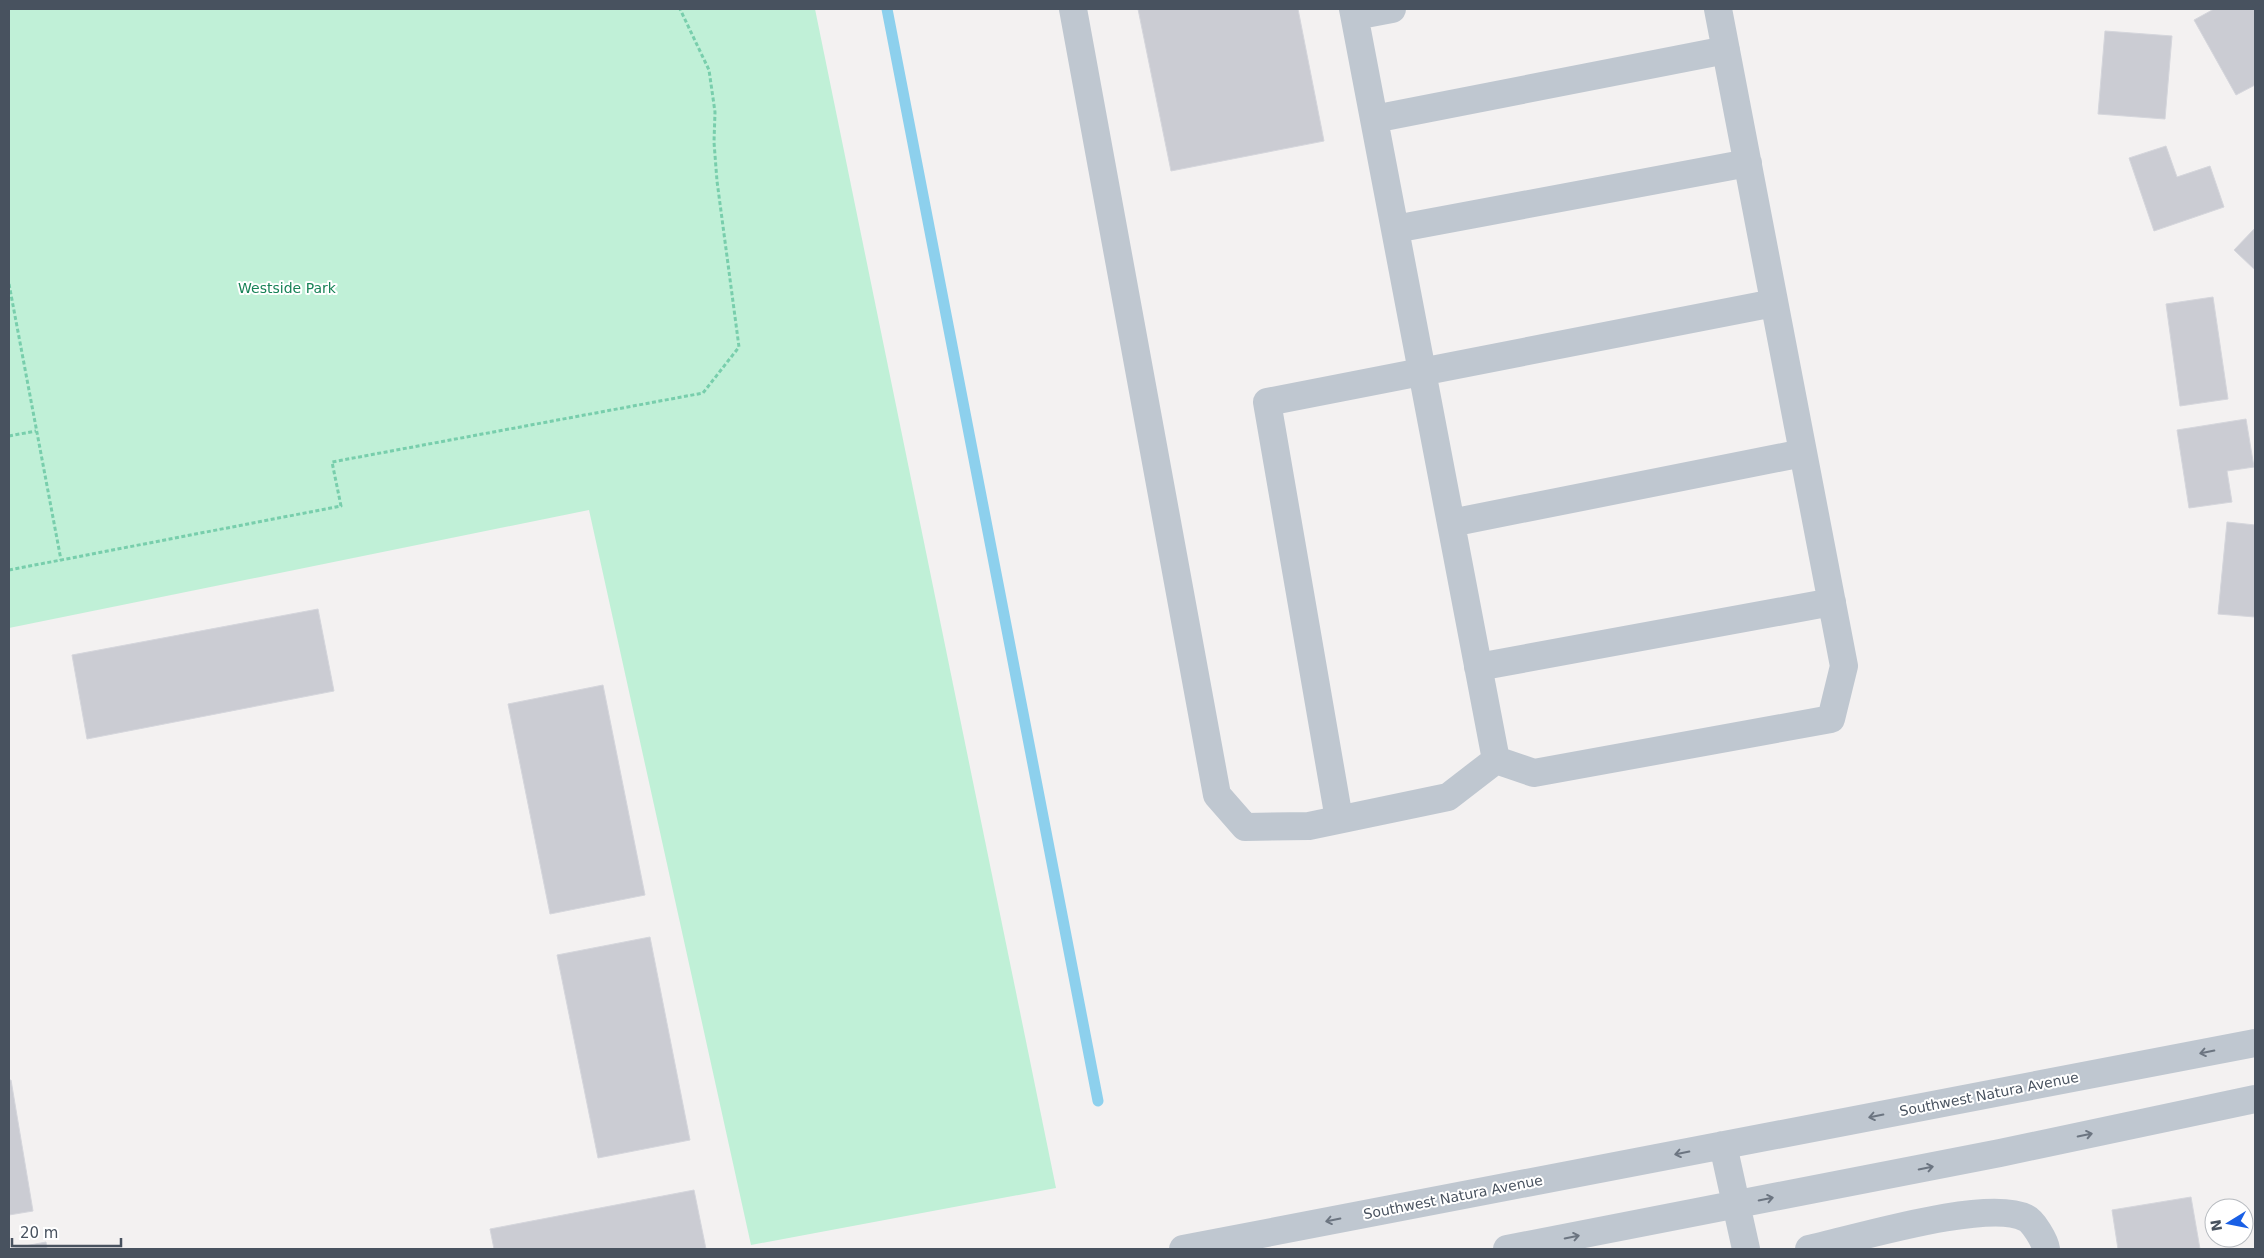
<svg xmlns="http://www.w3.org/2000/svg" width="2264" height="1258" viewBox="0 0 2264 1258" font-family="'DejaVu Sans',sans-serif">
  <rect width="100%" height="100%" fill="#f3f1f1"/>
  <!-- green -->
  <path fill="#c0f0d7" d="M9 9H815L1056 1188 751 1245 589 510 9 628Z"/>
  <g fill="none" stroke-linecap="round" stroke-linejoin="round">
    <!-- stream -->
    <path stroke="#8dd0ed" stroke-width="11" d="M887 9 1098 1101"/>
  </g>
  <!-- building -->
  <path fill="#cbccd3" stroke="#d5d6dc" d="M1138 9H1298L1324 141 1171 171Z
    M2214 9H2255V85L2236 95 2194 20Z
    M2105 31 2172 36 2165 119 2098 114Z
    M2166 146 2177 177 2210 166 2224 207 2154 231 2129 158Z
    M2255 228V270L2234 250Z
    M2213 297 2228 399 2180 406 2166 304Z
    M2246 419 2254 467 2227 471 2232 502 2189 508 2177 430Z
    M2227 522 2255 525V617L2218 614Z
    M318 609 334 691 87 739 72 655Z
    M603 685 645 895 550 914 508 704Z
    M650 937 690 1140 598 1158 557 955Z
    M9 1080H11L33 1211 9 1215Z
    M694 1190 706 1249H494L490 1229Z
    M2191 1197 2200 1249H2118L2112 1210Z
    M46 1242 47 1249H9Z"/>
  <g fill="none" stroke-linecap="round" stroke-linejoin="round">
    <!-- path -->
    <path stroke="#78ceac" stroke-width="3" stroke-dasharray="4 2.5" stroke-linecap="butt" d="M9 284 61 560
      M9 436 36 431
      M9 570 341 506 332 462 703 393 739 347 717 181 714 142 715 112 709 70 680 9"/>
    <!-- minor -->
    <path stroke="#bfc7d0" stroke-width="28" d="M1073 9 1217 795 1245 827 1309 826 1448 797 1496 760 1353 9
      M1355 16 1392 9
      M1374 119 1726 50
      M1395 229 1748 163
      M1451 523 1803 453
      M1478 667 1832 602
      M1496 760 1534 773 1831 719 1844 666 1718 9
      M1339 819 1267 402 1774 303
      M1723 1145 1746 1249
      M1183 1249 2255 1043
      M1507 1249 2000 1153 2255 1099
      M1809 1249C1855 1239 1988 1198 2026 1218 2033 1221 2045 1241 2046 1249"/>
  </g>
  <!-- one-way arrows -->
  <defs><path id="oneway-shaft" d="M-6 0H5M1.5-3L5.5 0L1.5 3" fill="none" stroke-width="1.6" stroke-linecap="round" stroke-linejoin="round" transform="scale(1.25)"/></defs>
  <g stroke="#6c7581">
    <use href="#oneway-shaft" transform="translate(2207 1052) rotate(169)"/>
    <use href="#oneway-shaft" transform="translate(1876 1116) rotate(169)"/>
    <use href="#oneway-shaft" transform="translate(2085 1135) rotate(-12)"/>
    <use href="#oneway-shaft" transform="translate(1682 1153) rotate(169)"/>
    <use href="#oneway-shaft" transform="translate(1926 1168) rotate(-11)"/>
    <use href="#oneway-shaft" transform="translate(1766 1199) rotate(-11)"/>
    <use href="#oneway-shaft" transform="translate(1333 1220) rotate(169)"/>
    <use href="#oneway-shaft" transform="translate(1572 1237) rotate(-11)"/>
  </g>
  <g text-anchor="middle" stroke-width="4" stroke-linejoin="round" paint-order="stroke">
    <!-- park labels -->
    <g font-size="14" fill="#178256" stroke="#fff">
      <text x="287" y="293">Westside Park</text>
    </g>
    <!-- street labels -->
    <g font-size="14" fill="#48525f" stroke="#fff">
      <text transform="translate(1989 1094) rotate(-11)" y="5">Southwest Natura Avenue</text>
      <text transform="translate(1453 1197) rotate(-11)" y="5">Southwest Natura Avenue</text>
    </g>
  </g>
  <!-- border -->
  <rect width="2264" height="1258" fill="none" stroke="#48525f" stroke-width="20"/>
  <!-- north arrow -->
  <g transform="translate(2229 1223) rotate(260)"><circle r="24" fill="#ffffff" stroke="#b6babf"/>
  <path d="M0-4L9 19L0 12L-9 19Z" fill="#195fe5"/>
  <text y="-8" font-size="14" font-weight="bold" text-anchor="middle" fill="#48525f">N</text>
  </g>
  <!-- scale -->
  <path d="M12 1238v8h109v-8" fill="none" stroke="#48525f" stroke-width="2.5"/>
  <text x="20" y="1238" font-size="15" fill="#48525f" stroke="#ffffff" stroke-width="4" paint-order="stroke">20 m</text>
</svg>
